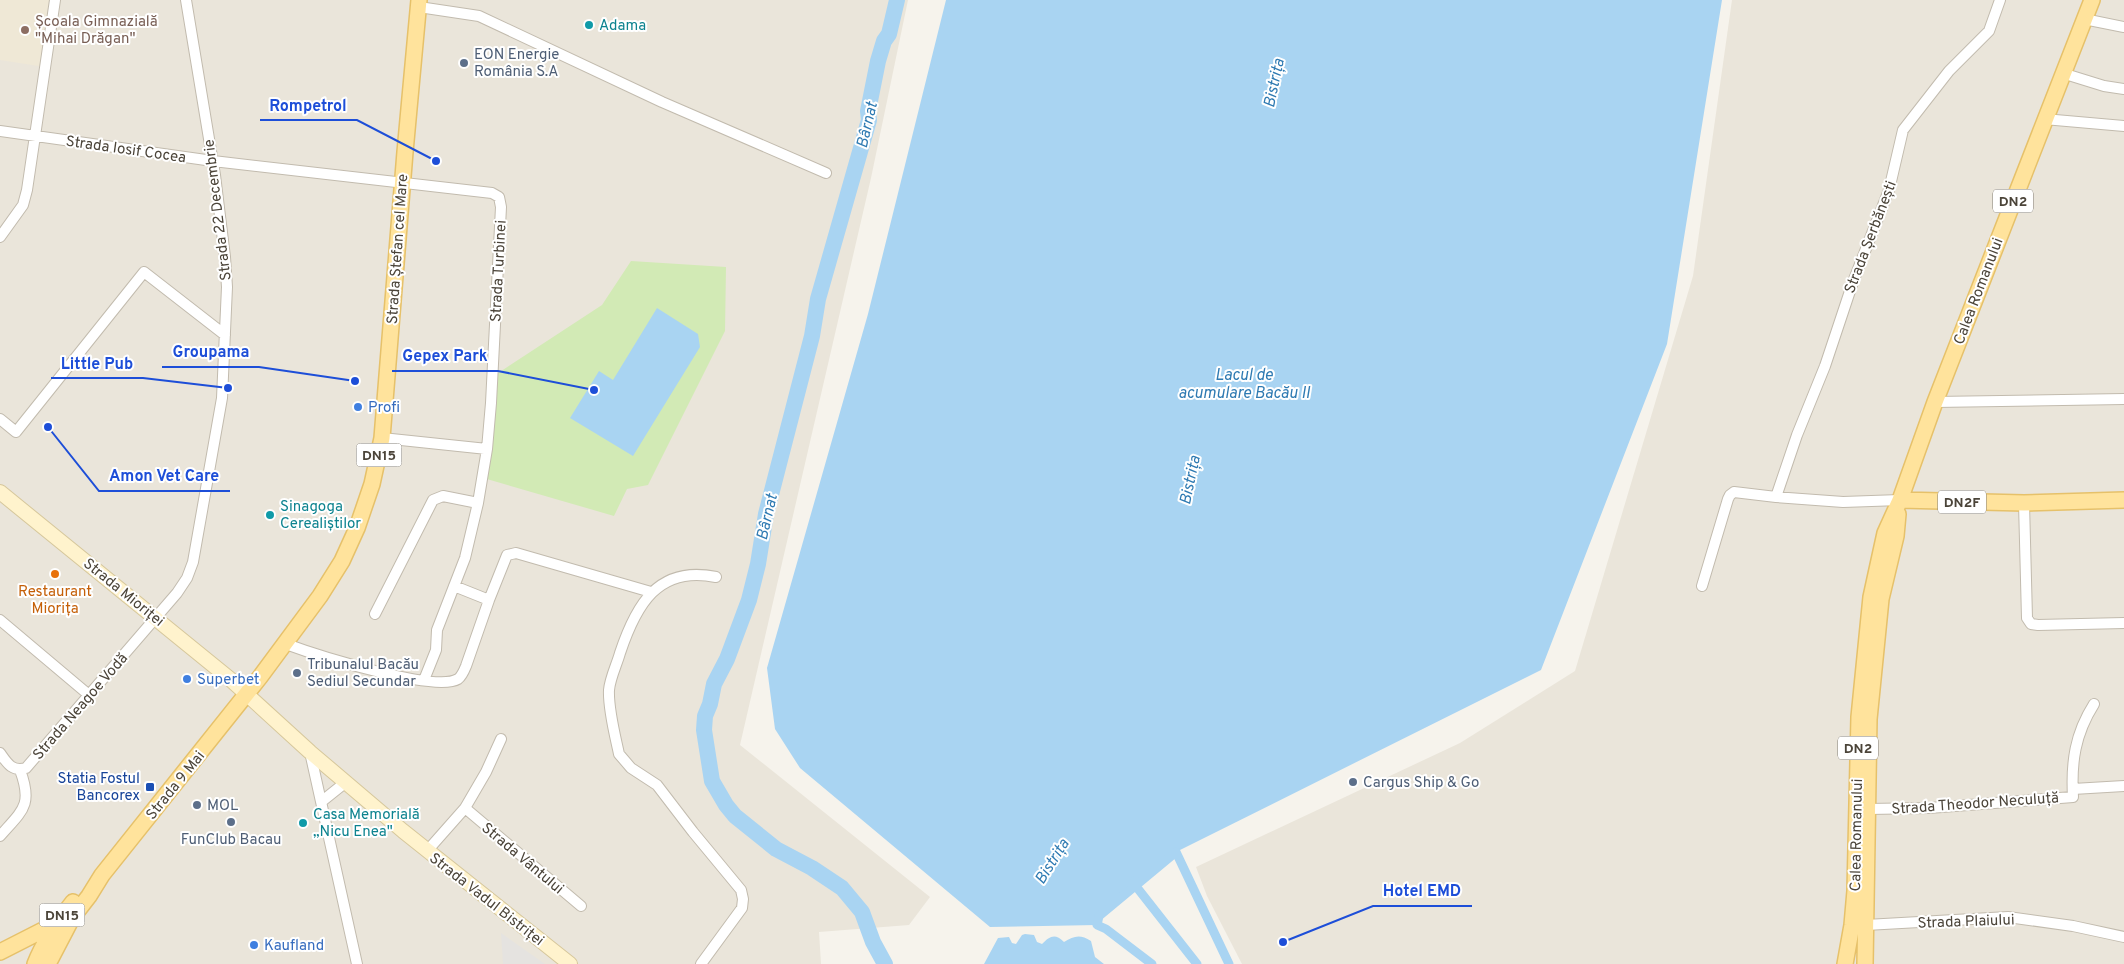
<svg xmlns="http://www.w3.org/2000/svg" width="2124" height="964" viewBox="0 0 2124 964" font-family="Overpass,sans-serif">
  <rect width="100%" height="100%" fill="#f6f3ec"/>
  <!-- residential -->
  <path fill="#eae5da" d="M0 0H908L871 178 740 745 930 897 909 925 819 932 821 964H0Z
    M1732 0H2124V964H1242L1207 896 1196 867 1460 743 1575 671 1693 276Z"/>
  <!-- education -->
  <path fill="#efe8d6" d="M0 0H55L45 67 0 60Z"/>
  <!-- green -->
  <path fill="#d2eab5" d="M631 261 726 267 725 331 648 485 627 489 614 516 480 477 492 377 602 305Z"/>
  <!-- parking -->
  <path fill="#e5e3e0" d="M501 933 545 964H503Z"/>
  <!-- water -->
  <path fill="#a9d4f2" d="M946 0H1722L1667 344 1541 670 1176 852 1098 916 1097 925 990 927 800 768 775 729 767 668 868 314Z
    M657 308 698 334 700 347 633 456 570 418 599 371 613 380Z
    M1025 934 1034 935 1037 942 1042 944C1050 936 1055 933 1064 942 1074 936 1080 934 1091 941L1095 957 1104 964H984L998 938 1009 937 1012 943 1016 944 1022 935Z"/>
  <g fill="none" stroke-linecap="round" stroke-linejoin="round">
    <!-- canal -->
    <path stroke="#a9d4f2" stroke-width="9" d="M1135 881V885L1197 964
      M1152 964 1106 929 1097 925 1099 916 1176 852 1229 964"/>
    <!-- river -->
    <path stroke="#a9d4f2" stroke-width="16" d="M885 964 873 942 862 912 842 888 812 868 776 849 735 816 726 805 712 781 704 730 705 716 710 704 714 684 727 659 749 600 758 564 766 514 812 336 818 299 869 120 868 111 878 61 884 41 889 34 897 0"/>
    <defs>
      <path id="street" d="M419 7 479 16 662 102 826 173
        M2084 19 2124 27
        M2062 73 2104 86 2124 89
        M2044 119 2124 126
        M0 131 213 161 492 193 499 197 501 207 491 403 487 449 478 503 465 558 437 630 436 650 424 680
        M0 237 23 205 27 190 55 0
        M1935 402 2124 399
        M0 419 16 432 144 272 225 335
        M382 438 487 449
        M1776 497 1797 435 1825 366 1853 282 1889 190 1903 130 1949 71 1989 31 2000 0
        M2024 503 2027 618 2031 624 2038 625 2124 623
        M454 586 489 600
        M1702 586 1728 499 1730 495 1734 492 1776 497 1843 502 1900 500
        M375 614 433 500 443 496 478 503
        M0 620 89 695
        M286 644C313 654 435 693 458 679 462 676 464 671 466 666L489 600 507 555 516 553 651 592
        M310 752 357 964
        M0 753C7 763 12 772 26 768L177 593 187 578 193 562 222 398 227 287 225 257 215 175 186 0
        M2073 789 2124 786
        M321 802 346 782
        M465 808 486 772 501 739
        M1868 809 1929 808 2073 797C2071 762 2075 734 2094 704
        M0 836C23 810 33 805 20 770
        M427 851 465 808 581 906
        M1866 925 2008 917 2073 926 2124 937
        M701 964 742 908 743 899 741 890 693 832 657 785 631 768 619 754C615 735 608 709 609 690 610 678 617 664 620 653 636 605 658 565 716 577"/>
      <path id="secondary" d="M0 492 230 679 310 752 403 831 570 964"/>
      <path id="primary" d="M1900 500 2024 503 2124 500
        M0 952 55 924
        M35 964C44 941 58 921 73 902
        M48 964 72 918 89 896 102 875 260 677 320 596 342 561 357 528 372 484 382 438 405 152 419 0
        M1845 964 1852 925 1855 891 1859 717 1871 597 1885 533 1900 500 1935 402 2092 0
        M1865 964 1869 719 1881 599 1896 536 1898 514"/>
    </defs>
    <!-- street casing -->
    <use href="#street" stroke="#c2bbae" stroke-width="12"/>
    <!-- secondary casing -->
    <use href="#secondary" stroke="#d6c79b" stroke-width="16"/>
    <!-- primary casing -->
    <use href="#primary" stroke="#e6c16a" stroke-width="18"/>
    <!-- street -->
    <use href="#street" stroke="#fff" stroke-width="10"/>
    <!-- secondary -->
    <use href="#secondary" stroke="#fff3cd" stroke-width="14"/>
    <!-- primary -->
    <use href="#primary" stroke="#ffe39c" stroke-width="15"/>
  </g>
  <!-- markers -->
  <g fill="#0f9aa8" stroke="#fff" stroke-width="2">
    <circle cx="589" cy="25" r="5"/>
    <circle cx="270" cy="515" r="5"/>
    <circle cx="303" cy="823" r="5"/>
  </g>
  <circle fill="#8d6e63" stroke="#fff" stroke-width="2" cx="25" cy="30" r="5"/>
  <g fill="#5c6f8a" stroke="#fff" stroke-width="2">
    <circle cx="464" cy="63" r="5"/>
    <circle cx="297" cy="673" r="5"/>
    <circle cx="1353" cy="782" r="5"/>
    <circle cx="197" cy="805" r="5"/>
    <circle cx="231" cy="822" r="5"/>
  </g>
  <g fill="#3f7fe0" stroke="#fff" stroke-width="2">
    <circle cx="358" cy="407" r="5"/>
    <circle cx="187" cy="679" r="5"/>
    <circle cx="254" cy="945" r="5"/>
  </g>
  <circle fill="#e8710a" stroke="#fff" stroke-width="2" cx="55" cy="574" r="5"/>
  <rect fill="#1a4fb4" stroke="#fff" stroke-width="2" x="145" y="782" width="10" height="10" rx="2.5"/>
  <g text-anchor="middle" stroke-width="4" stroke-linejoin="round" paint-order="stroke">
    <!-- shield labels -->
    <g fill="#fff" stroke="#817c74" stroke-width="1">
      <rect x="1993" y="189.5" width="40" height="23" rx="4"/>
      <rect x="356.5" y="443.5" width="45" height="23" rx="4"/>
      <rect x="1938" y="490.5" width="48" height="23" rx="4"/>
      <rect x="1838" y="736.5" width="40" height="23" rx="4"/>
      <rect x="39.5" y="903.5" width="45" height="23" rx="4"/>
    </g>
    <g font-size="14" font-weight="bold" fill="#4b4439">
      <text x="2013" y="206">DN2</text>
      <text x="379" y="460">DN15</text>
      <text x="1962" y="507">DN2F</text>
      <text x="1858" y="753">DN2</text>
      <text x="62" y="920">DN15</text>
    </g>
    <!-- education labels -->
    <g font-size="15" fill="#785e54" stroke="#fff" text-anchor="start">
      <text x="35" y="26">Școala Gimnazială<tspan x="35" dy="17">"Mihai Drăgan"</tspan></text>
    </g>
    <!-- culture labels -->
    <g font-size="15" fill="#0d838f" stroke="#fff" text-anchor="start">
      <text x="599" y="30">Adama</text>
      <text x="280" y="511">Sinagoga<tspan x="280" dy="17">Cerealiștilor</tspan></text>
      <text x="313" y="819">Casa Memorială<tspan x="313" dy="17">„Nicu Enea"</tspan></text>
    </g>
    <!-- service labels -->
    <g font-size="15" fill="#4e5e75" stroke="#fff" text-anchor="start">
      <text x="474" y="59">EON Energie<tspan x="474" dy="17">România S.A</tspan></text>
      <text x="307" y="669">Tribunalul Bacău<tspan x="307" dy="17">Sediul Secundar</tspan></text>
      <text x="1363" y="787">Cargus Ship &amp; Go</text>
      <text x="207" y="810">MOL</text>
      <text x="231" y="844" text-anchor="middle">FunClub Bacau</text>
    </g>
    <!-- street labels -->
    <g font-size="15" fill="#4b4439" stroke="#fff">
      <text transform="translate(126 149) rotate(8)" y="5">Strada Iosif Cocea</text>
      <text transform="translate(217 210) rotate(-97)" y="5">Strada 22 Decembrie</text>
      <text transform="translate(1870 237) rotate(-69)" y="5">Strada Șerbănești</text>
      <text transform="translate(397 249) rotate(-86)" y="5">Strada Ștefan cel Mare</text>
      <text transform="translate(498 271) rotate(-87)" y="5">Strada Turbinei</text>
      <text transform="translate(1978 291) rotate(-69)" y="5">Calea Romanului</text>
      <text transform="translate(124 592) rotate(39)" y="5">Strada Mioriței</text>
      <text transform="translate(80 706) rotate(-49)" y="5">Strada Neagoe Vodă</text>
      <text transform="translate(175 785) rotate(-51)" y="5">Strada 9 Mai</text>
      <text transform="translate(1975 803) rotate(-4)" y="5">Strada Theodor Neculuță</text>
      <text transform="translate(1856 835) rotate(-89)" y="5">Calea Romanului</text>
      <text transform="translate(523 858) rotate(40)" y="5">Strada Vântului</text>
      <text transform="translate(487 899) rotate(38)" y="5">Strada Vadul Bistriței</text>
      <text transform="translate(1966 921) rotate(-2)" y="5">Strada Plaiului</text>
    </g>
    <!-- shop labels -->
    <g font-size="15" fill="#366cbe" stroke="#fff" text-anchor="start">
      <text x="368" y="412">Profi</text>
      <text x="197" y="684">Superbet</text>
      <text x="264" y="950">Kaufland</text>
    </g>
    <!-- food labels -->
    <g font-size="15" fill="#c56008" stroke="#fff">
      <text x="55" y="596">Restaurant<tspan x="55" dy="17">Miorița</tspan></text>
    </g>
    <!-- transit labels -->
    <g font-size="15" fill="#164399" stroke="#fff" text-anchor="end">
      <text x="140" y="783">Statia Fostul<tspan x="140" dy="17">Bancorex</tspan></text>
    </g>
    <!-- water labels -->
    <g font-size="16" font-style="italic" fill="#2e7ab2" stroke="#fff">
      <text transform="translate(1273 83) rotate(-78)" y="6">Bistrița</text>
      <text transform="translate(866 125) rotate(-77)" y="6">Bârnat</text>
      <text x="1244" y="380">Lacul de<tspan x="1244" dy="18">acumulare Bacău II</tspan></text>
      <text transform="translate(1189 480) rotate(-78)" y="6">Bistrița</text>
      <text transform="translate(766 517) rotate(-77)" y="6">Bârnat</text>
      <text transform="translate(1051 861) rotate(-58)" y="6">Bistrița</text>
    </g>
  </g>
  <!-- callouts -->
  <path fill="none" stroke="#1d4ed8" stroke-width="2" d="M436 161L357 120H260M355 381L259 367H162M594 390L498 371H392M228 388L143 378H51M48 427L99 491H230M1283 942L1373 906H1472"/>
  <g fill="#1d4ed8" stroke="#fff" stroke-width="2">
    <circle cx="436" cy="161" r="5"/>
    <circle cx="355" cy="381" r="5"/>
    <circle cx="594" cy="390" r="5"/>
    <circle cx="228" cy="388" r="5"/>
    <circle cx="48" cy="427" r="5"/>
    <circle cx="1283" cy="942" r="5"/>
  </g>
  <g font-size="16" text-anchor="middle" font-weight="bold" fill="#1d4ed8" stroke="#fff" stroke-width="4" stroke-linejoin="round" paint-order="stroke">
    <text x="308" y="111">Rompetrol</text>
    <text x="211" y="357">Groupama</text>
    <text x="445" y="361">Gepex Park</text>
    <text x="97" y="369">Little Pub</text>
    <text x="164" y="481">Amon Vet Care</text>
    <text x="1422" y="896">Hotel EMD</text>
  </g>
</svg>
